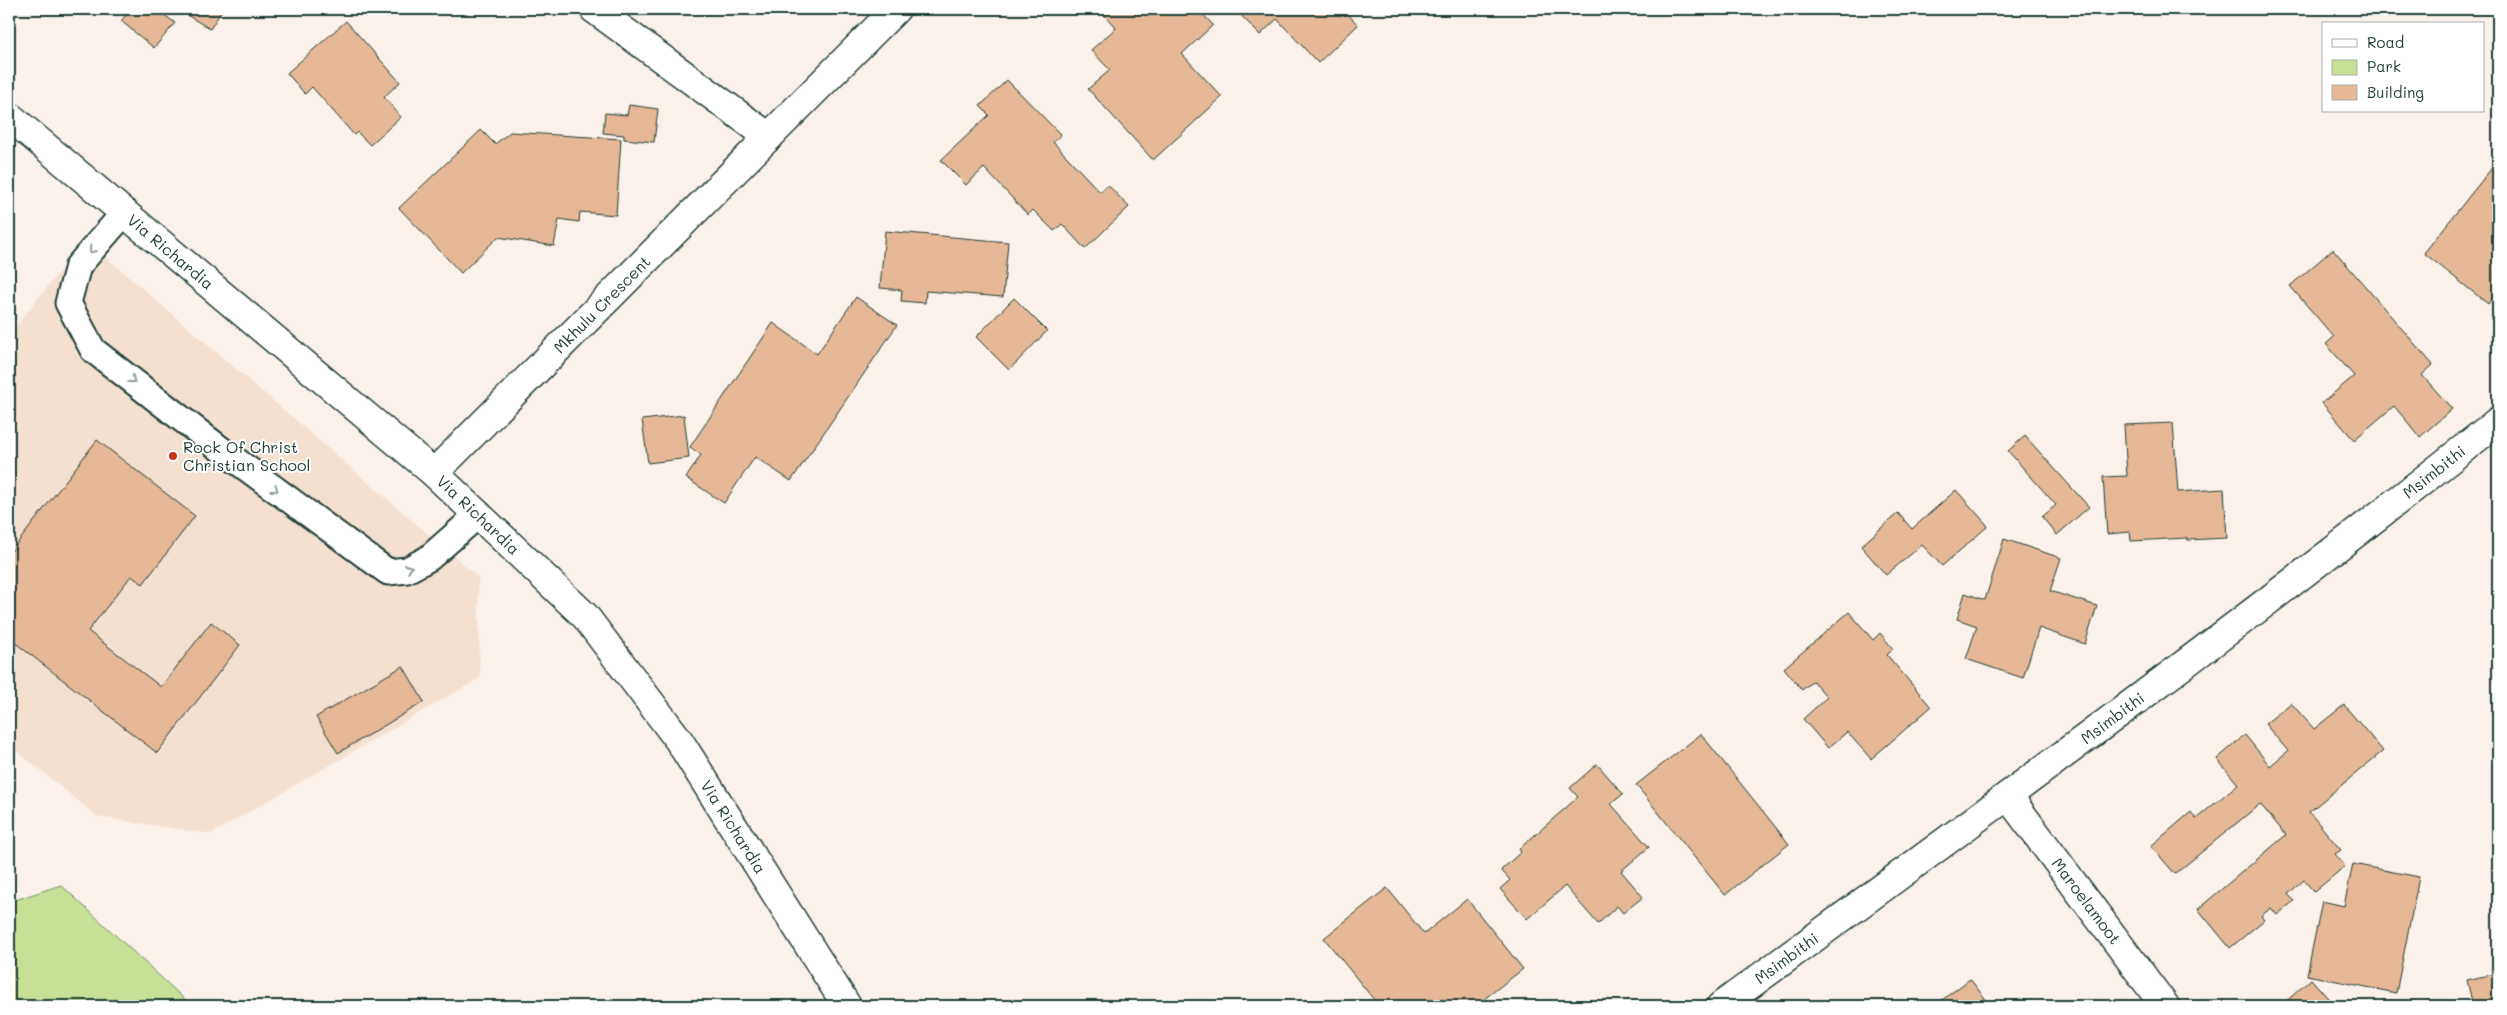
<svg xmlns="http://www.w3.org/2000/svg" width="2507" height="1015" viewBox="0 0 2507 1015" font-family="Mali,sans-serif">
  <rect width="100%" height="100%" fill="#faf1ea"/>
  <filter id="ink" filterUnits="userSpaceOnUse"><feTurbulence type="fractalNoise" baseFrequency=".02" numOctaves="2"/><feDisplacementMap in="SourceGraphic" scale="10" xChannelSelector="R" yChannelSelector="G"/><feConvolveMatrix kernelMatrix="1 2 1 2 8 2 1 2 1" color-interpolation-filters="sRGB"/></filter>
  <g filter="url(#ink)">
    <!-- built -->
    <path fill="#f4e0d1" d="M85 239 478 577 480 678 211 834 98 817 9 745V335Z"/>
    <!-- green -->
    <path fill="#c7e096" stroke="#738e65" d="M61 885 192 1006H9V902Z"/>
    <!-- building -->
    <path fill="#e6b896" stroke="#1f3d34" d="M131 9H157L175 23 154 48 121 21Z
      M177 9H223L210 29Z
      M1099 9H1198L1213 25 1182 54 1222 97 1153 160 1088 89 1110 70 1091 50 1116 28Z
      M1235 9H1343L1358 25 1318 63 1277 19 1260 35Z
      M346 21 400 82 384 97 401 117 370 145 357 132 354 135 312 87 305 94 287 73Z
      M1007 80 1061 135 1053 142 1100 192 1108 185 1129 207 1085 249 1062 224 1054 231 1033 210 1028 215 984 168 966 185 941 160 989 115 980 106Z
      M629 105 658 109 654 142 624 139V135L603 133 605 113 627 115Z
      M481 130 495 144 510 132 621 139 616 215 580 212 579 222 559 219 554 246 498 237 461 273 399 208Z
      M2495 164 2498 167V304L2492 298 2488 304 2424 253Z
      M885 231 1008 242 1003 297 926 291 925 303 901 301 902 290 880 288Z
      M2333 249 2433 365 2422 375 2452 409 2420 437 2394 406 2354 440 2322 403 2354 376 2326 344 2334 337 2290 286Z
      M856 297 897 325 791 481 755 457 724 503 686 478 701 455 690 447 773 323 817 354Z
      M1014 298 1047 331 1009 370 976 337Z
      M684 415 689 458 648 463 642 420Z
      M2173 423 2178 492 2224 489 2227 538 2188 540 2187 538 2131 541 2130 532 2107 534 2103 477 2127 476 2124 425Z
      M2025 436 2089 507 2057 535 2042 517 2056 505 2008 451Z
      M97 440 195 516 143 584 131 576 88 631 161 687 211 622 240 645 157 753 9 638V554Z
      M1956 490 1988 526 1942 566 1922 545 1886 575 1861 546 1898 513 1912 529Z
      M2004 539 2061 558 2050 591 2097 606 2085 644 2039 628 2023 678 1966 659 1977 626 1957 619 1965 593 1985 600Z
      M1849 612 1873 640 1880 633 1893 649 1887 655 1931 707 1871 759 1847 732 1828 748 1803 719 1827 697 1813 681 1802 690 1784 668Z
      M403 666 424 702 338 753 316 717Z
      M2291 703 2314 729 2344 705 2383 751 2309 812 2341 850 2335 854 2345 866 2314 892 2304 880 2288 894 2294 901 2277 915 2271 908 2261 916 2264 920 2230 948 2198 909 2286 835 2260 804 2175 874 2151 846 2191 812 2196 819 2238 784 2217 759 2245 735 2270 766 2288 751 2265 724Z
      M1701 734 1789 844 1725 895 1636 785Z
      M1597 764 1623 794 1611 804 1649 847 1621 871 1643 897 1623 913 1617 906 1598 924 1565 886 1527 919 1500 889 1510 880 1501 870 1521 852 1519 849 1578 797 1570 788Z
      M2353 864 2419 877 2396 993 2307 975 2322 901 2344 906Z
      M1387 888 1424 934 1467 899 1523 969 1475 1006H1379L1324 938Z
      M2498 973V1006H2473L2467 980Z
      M1970 979 1991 1006H1934Z
      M2311 979 2335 1006H2281Z"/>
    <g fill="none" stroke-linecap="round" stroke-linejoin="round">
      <defs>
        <path id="service" d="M124 213 78 266 68 303 93 350 223 451 388 572 407 570 429 558 479 514"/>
        <g id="minor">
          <path d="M594 9 769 137"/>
          <path id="s1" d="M9 116 434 473 585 616 678 739 847 1006"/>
          <path id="s2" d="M434 473 896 9"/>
          <path id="s3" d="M2008 796 2165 1006"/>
          <path id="s4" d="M1721 1006C1982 815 2245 624 2498 421"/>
        </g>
      </defs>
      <!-- service casing -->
      <use href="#service" stroke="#1f3d34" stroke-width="29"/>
      <!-- minor casing -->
      <use href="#minor" stroke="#1f3d34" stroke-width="31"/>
      <!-- service -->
      <use href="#service" stroke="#fff" stroke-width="25"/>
      <!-- minor -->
      <use href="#minor" stroke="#fff" stroke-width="28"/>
    </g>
    <!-- one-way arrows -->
    <defs><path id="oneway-chevron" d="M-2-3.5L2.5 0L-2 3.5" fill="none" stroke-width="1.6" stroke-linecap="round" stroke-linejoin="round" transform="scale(1.25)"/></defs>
    <g stroke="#8f9e9a">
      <use href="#oneway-chevron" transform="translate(92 250) rotate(131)"/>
      <use href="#oneway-chevron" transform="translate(132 380) rotate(38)"/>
      <use href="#oneway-chevron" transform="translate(275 489) rotate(36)"/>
      <use href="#oneway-chevron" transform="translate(409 568) rotate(-21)"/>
    </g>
  </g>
  <!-- markers -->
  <circle fill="#c8321e" stroke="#fff" stroke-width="2" cx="173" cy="456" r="5"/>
  <g text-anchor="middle" stroke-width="4" stroke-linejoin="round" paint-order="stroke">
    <!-- street labels -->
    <g font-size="16" fill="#1f3d34" stroke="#fff">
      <text dy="6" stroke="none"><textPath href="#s1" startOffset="211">Via Richardia</textPath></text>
      <text dy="6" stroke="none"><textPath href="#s2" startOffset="238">Mkhulu Crescent</textPath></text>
      <text dy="6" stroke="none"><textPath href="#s4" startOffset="891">Msimbithi</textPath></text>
      <text dy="6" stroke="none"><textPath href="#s1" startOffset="616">Via Richardia</textPath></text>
      <text dy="6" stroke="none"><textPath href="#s4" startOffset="486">Msimbithi</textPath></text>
      <text dy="6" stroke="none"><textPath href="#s1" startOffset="1021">Via Richardia</textPath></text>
      <text dy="6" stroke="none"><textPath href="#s3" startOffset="131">Maroelamoot</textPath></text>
      <text dy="6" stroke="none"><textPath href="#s4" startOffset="81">Msimbithi</textPath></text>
    </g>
    <!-- poi labels -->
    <g font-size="16" fill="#1f3d34" stroke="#fff" text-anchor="start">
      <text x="183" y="453">Rock Of Christ<tspan x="183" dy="18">Christian School</tspan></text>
    </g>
  </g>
  <!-- margin -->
  <rect width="2507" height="1015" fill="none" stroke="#fff" stroke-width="30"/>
  <rect x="15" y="15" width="2477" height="985" fill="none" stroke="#1f3d34" stroke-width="2" filter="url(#ink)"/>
  <!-- legend -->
  <rect x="2322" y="22" width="162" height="90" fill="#ffffff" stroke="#a5b1ae"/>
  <rect x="2332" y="39" width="25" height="8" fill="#ffffff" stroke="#a5b1ae"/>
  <text x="2367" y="48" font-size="15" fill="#1f3d34">Road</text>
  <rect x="2332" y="60" width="25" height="15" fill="#c7e096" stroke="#a5b1ae"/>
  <text x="2367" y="72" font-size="15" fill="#1f3d34">Park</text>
  <rect x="2332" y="85" width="25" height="15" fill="#e6b896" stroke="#a5b1ae"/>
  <text x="2367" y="98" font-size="15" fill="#1f3d34">Building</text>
</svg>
